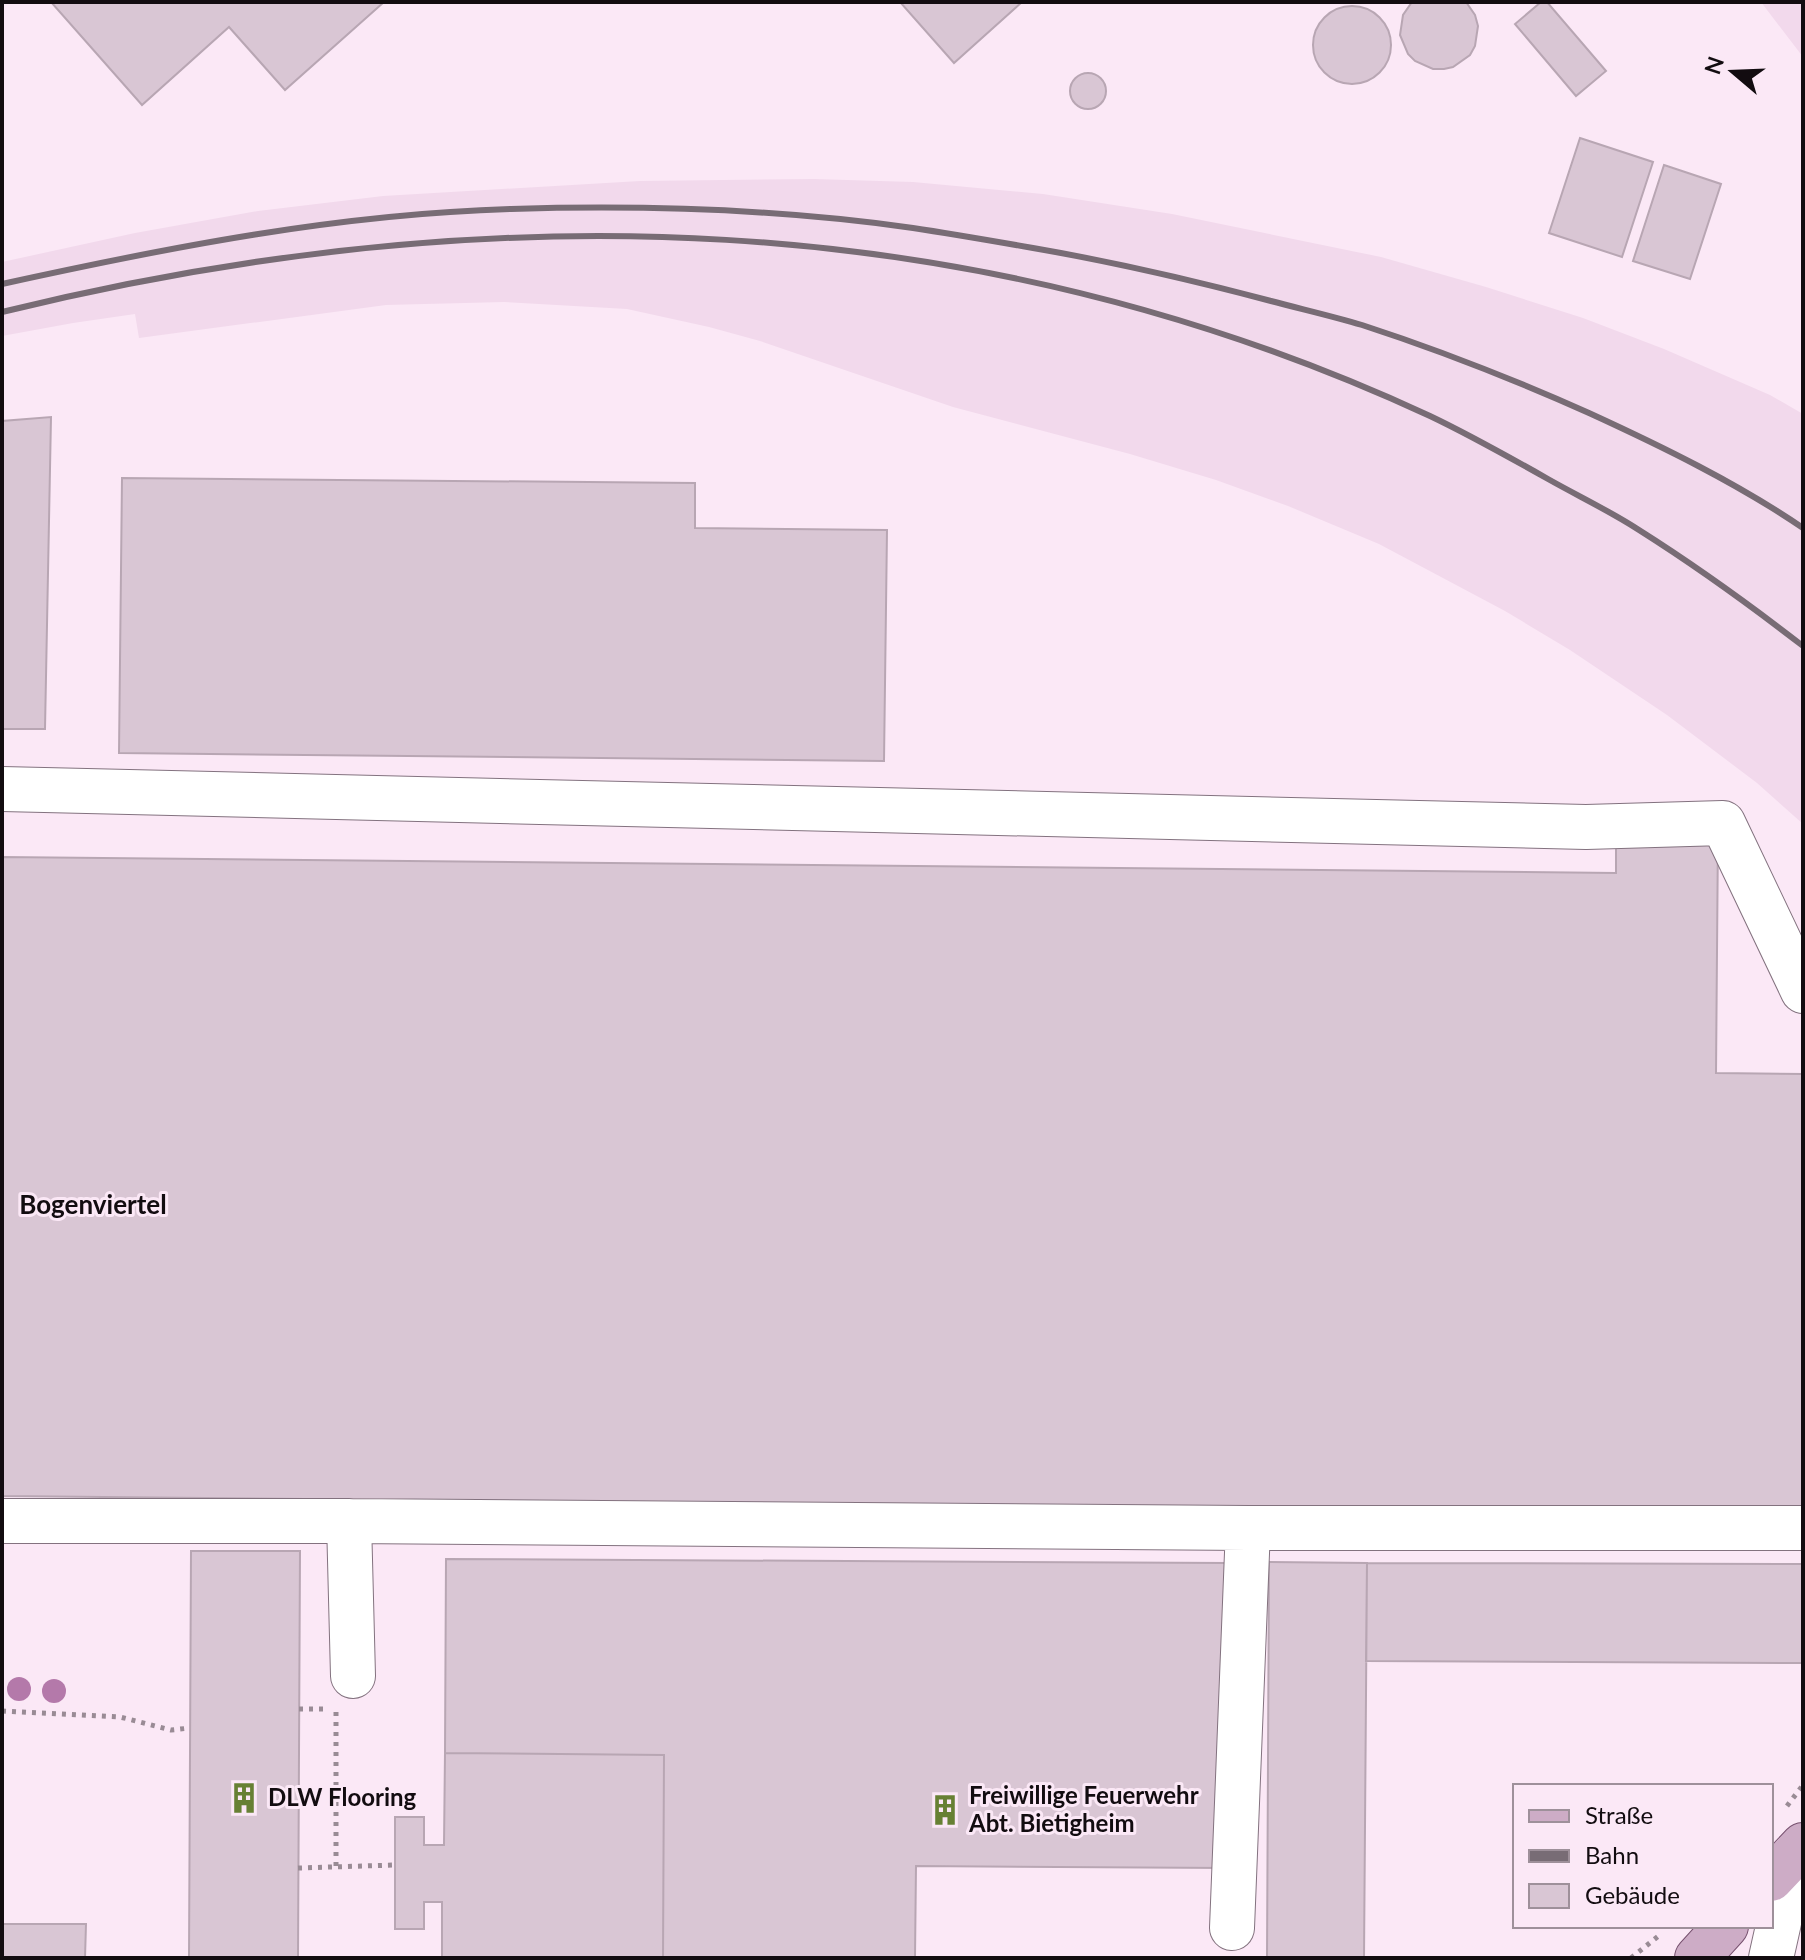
<svg xmlns="http://www.w3.org/2000/svg" width="1805" height="1960" viewBox="0 0 1805 1960" font-family="Lato,sans-serif">
  <rect width="100%" height="100%" fill="#fbe8f6"/>
  <!-- built -->
  <path fill="#f2d9ec" d="M1761 2H1803V57Z
    M814 179 913 182 1043 194 1172 214 1381 257 1486 287 1583 318 1664 349 1770 395 1803 414V824L1757 783 1667 715 1570 650 1505 611 1379 544 1288 506 1216 480 1130 454 953 407 760 341 709 327 627 309 504 302 386 305 139 338 135 314 73 323 2 336V262L135 233 258 211 383 196 640 181Z"/>
  <!-- building -->
  <path fill="#d9c6d4" stroke="#b8a6b3" stroke-width="2" d="M51 2H384L285 90 229 27 142 105Z
    M900 2H1022L954 63Z
    M1412 2H1466L1475 15 1478 26 1475 46 1470 55 1453 67 1444 69H1433L1415 61 1408 54 1400 35 1403 15Z
    M1541 2H1547L1606 71 1576 96 1515 24Z
    M1313 45a39 39 0 1 1 78 0a39 39 0 1 1-78 0Z
    M1070 91a18 18 0 1 1 36 0a18 18 0 1 1-36 0Z
    M1580 138 1653 162 1622 257 1549 233Z
    M1664 165 1721 184 1690 279 1633 261Z
    M51 417 45 729H2V421Z
    M122 478 695 483V528L887 530 884 761 119 753Z
    M1616 830 1718 831 1716 1073 1803 1074V1514L2 1496V857L1616 873Z
    M191 1551H300L298 1958H189Z
    M446 1559 1228 1563 1226 1868 916 1866 915 1958H663L664 1755 445 1753Z
    M1269 1562 1367 1563 1364 1958H1267Z
    M1367 1563 1803 1564V1663L1366 1661Z
    M445 1753 664 1755 663 1958H442V1902H424V1929H395V1817H424V1845H444Z
    M2 1924H86L85 1958H2Z"/>
  <g fill="none" stroke-linecap="round" stroke-linejoin="round">
    <defs>
      <path id="minor" d="M2 789 1586 827 1723 823 1803 991
        M2 1521H349L1248 1528H1803
        M349 1521 353 1676
        M1232 1928 1248 1528
        M1771 1958 1794 1855"/>
      <path id="major" d="M1771 1879 1803 1845
        M1697 1958 1726 1926"/>
    </defs>
    <!-- minor casing -->
    <use href="#minor" stroke="#83727f" stroke-width="46"/>
    <!-- major casing -->
    <use href="#major" stroke="#76506e" stroke-width="46"/>
    <!-- path -->
    <path stroke="#998b95" stroke-width="5" stroke-dasharray="4 6" stroke-linecap="butt" d="M299 1709H327
      M2 1711 120 1717 171 1730 190 1728
      M336 1712V1867
      M1787 1806 1803 1785
      M298 1868 395 1865
      M1631 1958 1661 1934"/>
    <!-- minor -->
    <use href="#minor" stroke="#fff" stroke-width="44"/>
    <!-- major -->
    <use href="#major" stroke="#cdacc6" stroke-width="44"/>
    <!-- rail -->
    <path stroke="#786c75" stroke-width="6" d="M2 284C170 247 339 214 511 209 645 205 781 209 913 228 953 234 993 241 1033 248 1114 262 1192 280 1271 301 1301 309 1332 316 1362 325 1439 350 1515 380 1589 413 1661 446 1737 483 1803 528
      M2 312C486 193 973 204 1430 416 1470 435 1509 457 1548 479 1578 496 1610 511 1639 530 1696 566 1750 605 1803 646"/>
  </g>
  <!-- trees -->
  <g fill="#b479aa">
    <circle cx="19" cy="1689" r="12"/>
    <circle cx="54" cy="1691" r="12"/>
  </g>
  <!-- icons -->
  <defs>
    <symbol id="building-bare" viewBox="-9 -9 18 18"><path d="M-4-6H4V6H1V3H-1V6H-4ZM-2.5-4.3h1.7v1.8h-1.7ZM.8-4.3h1.7v1.8H.8ZM-2.5-1h1.7V.8h-1.7ZM.8-1h1.7V.8H.8Z" fill="#678034" stroke="#fbe8f6" stroke-width="2.5" paint-order="stroke"/></symbol>
  </defs>
  <g fill-rule="evenodd">
    <use href="#building-bare" x="222" y="1776" width="44" height="44"/>
    <use href="#building-bare" x="923" y="1788" width="44" height="44"/>
  </g>
  <g text-anchor="middle" stroke-width="6" stroke-linejoin="round" paint-order="stroke">
    <!-- poi labels -->
    <g font-size="24" font-weight="bold" fill="#120c10" stroke="#fbe8f6" text-anchor="start">
      <text x="969" y="1804">Freiwillige Feuerwehr<tspan x="969" dy="28">Abt. Bietigheim</tspan></text>
      <text x="268" y="1806">DLW Flooring</text>
    </g>
    <!-- neighbourhood labels -->
    <g font-size="26" font-weight="bold" fill="#120c10" stroke="#fbe8f6">
      <text x="93" y="1214">Bogenviertel</text>
    </g>
  </g>
  <!-- border -->
  <rect width="1805" height="1960" fill="none" stroke="#120c10" stroke-width="8"/>
  <!-- legend -->
  <rect x="1513" y="1784" width="260" height="144" fill="#fbe8f6" stroke="#9e909a" stroke-width="2"/>
  <rect x="1529" y="1810" width="40" height="12" fill="#cdacc6" stroke="#9e909a" stroke-width="2"/>
  <text x="1585" y="1824" font-size="24" fill="#120c10">Straße</text>
  <rect x="1529" y="1850" width="40" height="12" fill="#786c75" stroke="#9e909a" stroke-width="2"/>
  <text x="1585" y="1864" font-size="24" fill="#120c10">Bahn</text>
  <rect x="1529" y="1884" width="40" height="24" fill="#d9c6d4" stroke="#9e909a" stroke-width="2"/>
  <text x="1585" y="1904" font-size="24" fill="#120c10">Gebäude</text>
  <!-- north arrow -->
  <g transform="translate(1733 72) rotate(289)" stroke="#fbe8f6" stroke-width="6" paint-order="stroke">
  <path d="M0-6L14 30L0 20L-14 30Z" fill="#120c10"/>
  <text y="-12" font-size="22" font-weight="bold" text-anchor="middle" fill="#120c10">N</text>
  </g>
</svg>
